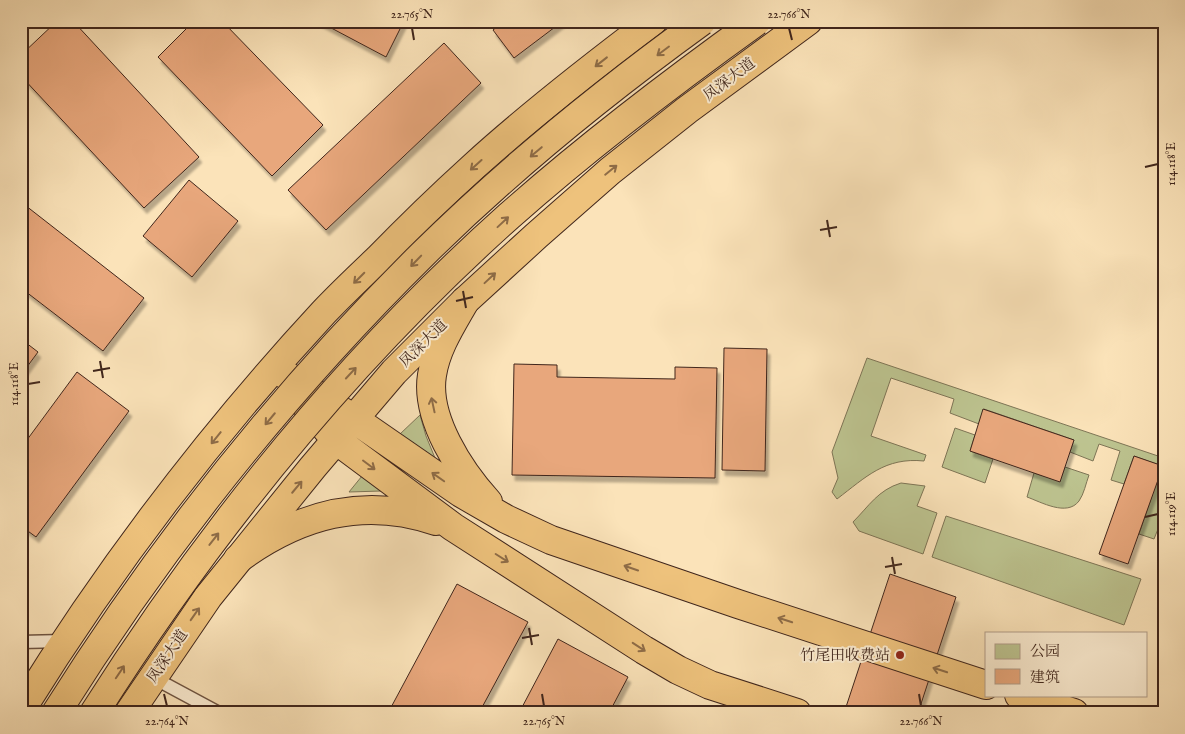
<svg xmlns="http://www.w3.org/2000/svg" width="1185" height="734" viewBox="0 0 1185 734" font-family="'IM FELL English','Noto Serif SC',serif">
  <defs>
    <filter id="shadow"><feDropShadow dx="3" dy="5.5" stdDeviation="1" flood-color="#0004"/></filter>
  </defs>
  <rect width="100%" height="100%" fill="#fbe3b9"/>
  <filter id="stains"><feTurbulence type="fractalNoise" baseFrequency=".004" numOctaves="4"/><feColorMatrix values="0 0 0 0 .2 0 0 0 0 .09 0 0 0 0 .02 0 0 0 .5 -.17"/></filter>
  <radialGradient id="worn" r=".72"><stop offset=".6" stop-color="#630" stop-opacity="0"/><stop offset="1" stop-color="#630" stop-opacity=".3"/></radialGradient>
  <!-- green -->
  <path fill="#bdc490" stroke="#7e7556" d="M867 358 1164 458V514L1154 539 1139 534 1162 466 1134 456 1124 484 1111 480 1120 451 1099 444 1093 461 1070 452 1074 440 984 409 979 424 950 413 954 399 891 378 871 436 926 455 924 461C885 457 866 477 837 499L832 492 838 478 832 452Z
    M420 415 426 436 435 458 400 434Z
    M955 428 975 435 970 451 993 459 985 483 942 467Z
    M1065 467 1089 475C1086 483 1084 494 1079 501 1067 517 1041 502 1027 497L1034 473 1060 481Z
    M362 476 381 491 349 492Z
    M901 483 925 486 917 506 937 513 923 554 859 531 853 522C869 506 878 490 901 483Z
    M946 516 1141 579 1124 625 932 557Z"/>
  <!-- building -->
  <path fill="#e8a77b" stroke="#40261c" filter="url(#shadow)" d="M57 21H73L199 157 144 208 21 76V55Z
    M194 21H222L323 125 272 176 158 57Z
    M318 21H404L386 57Z
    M504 21H563L514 58 493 30Z
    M444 43 481 83 326 230 288 190Z
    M189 180 238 221 192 277 143 236Z
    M21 202 144 298 103 351 21 288Z
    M21 339 38 352 21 375Z
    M724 348 767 349 765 471 722 470Z
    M514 364 557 365V377L675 379V367L717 368 715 478 512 475Z
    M77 372 129 411 36 537 21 526V448Z
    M983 409 1074 440 1060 482 970 451Z
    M1134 456 1163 466 1128 564 1099 554Z
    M890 574 956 597 918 713H844Z
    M457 584 528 622 479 713H388Z
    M558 639 628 677 609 713H519Z"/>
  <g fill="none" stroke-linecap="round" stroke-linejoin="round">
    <defs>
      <path id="service" d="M21 642 64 641
        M152 677 219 713"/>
      <path id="trunk" d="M21 710C109 568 211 434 324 312 342 293 360 276 378 259 409 227 441 196 473 167 530 115 592 67 653 21
        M129 713 208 597 313 467 394 372 465 301 536 236 610 171 687 110 808 21"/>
      <path id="motorway" d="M465 301C452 324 436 348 432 375 425 418 460 471 488 502
        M275 368 354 419 461 493 506 519 551 540 738 604 986 685
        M300 398 336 440 453 527 644 650 678 670 710 685 797 713
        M238 559C298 515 363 496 436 521
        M1019 695 1074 713"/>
    </defs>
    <!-- service casing -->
    <use href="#service" stroke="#6f5543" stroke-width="15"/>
    <!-- trunk casing -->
    <use href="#trunk" stroke="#40261c" stroke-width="30"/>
    <!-- motorway casing -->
    <use href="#motorway" stroke="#40261c" stroke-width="30"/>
    <!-- service -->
    <use href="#service" stroke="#fcedd2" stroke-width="12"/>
    <!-- trunk -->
    <use href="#trunk" stroke="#eec27c" stroke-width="28"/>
    <!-- motorway -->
    <use href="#motorway" stroke="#eec27c" stroke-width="28"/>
    <defs>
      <path id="trunk-bridge" d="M56 713C161 546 282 393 423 254 509 169 604 92 702 21
        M94 713C210 530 348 360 509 216 588 146 672 82 757 21"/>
    </defs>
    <!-- trunk-bridge casing -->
    <use href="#trunk-bridge" stroke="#40261c" stroke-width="30" stroke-linecap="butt"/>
    <!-- trunk-bridge -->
    <use href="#trunk-bridge" stroke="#eec27c" stroke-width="28"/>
  </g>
  <!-- one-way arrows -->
  <defs><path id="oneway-shaft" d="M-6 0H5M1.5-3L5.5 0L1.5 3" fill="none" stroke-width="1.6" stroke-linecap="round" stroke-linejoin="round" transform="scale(1.25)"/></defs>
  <g stroke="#8e6c47">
    <use href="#oneway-shaft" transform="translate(663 51) rotate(143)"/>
    <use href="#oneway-shaft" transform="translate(601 62) rotate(142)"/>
    <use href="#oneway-shaft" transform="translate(536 152) rotate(140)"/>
    <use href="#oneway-shaft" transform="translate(476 165) rotate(138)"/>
    <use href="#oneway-shaft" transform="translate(611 170) rotate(-39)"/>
    <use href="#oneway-shaft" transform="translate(503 222) rotate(-43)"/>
    <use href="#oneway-shaft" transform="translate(416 261) rotate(134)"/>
    <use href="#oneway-shaft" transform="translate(359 278) rotate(135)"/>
    <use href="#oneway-shaft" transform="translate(490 278) rotate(-43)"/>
    <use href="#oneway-shaft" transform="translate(351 373) rotate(-47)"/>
    <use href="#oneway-shaft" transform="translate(433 405) rotate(-102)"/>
    <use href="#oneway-shaft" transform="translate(270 419) rotate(130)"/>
    <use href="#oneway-shaft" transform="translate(216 438) rotate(129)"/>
    <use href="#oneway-shaft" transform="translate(369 465) rotate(37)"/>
    <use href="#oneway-shaft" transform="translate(438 477) rotate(-145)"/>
    <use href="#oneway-shaft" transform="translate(297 487) rotate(-50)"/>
    <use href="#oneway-shaft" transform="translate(214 539) rotate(-52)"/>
    <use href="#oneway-shaft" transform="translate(502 558) rotate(32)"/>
    <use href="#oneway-shaft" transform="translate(631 568) rotate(-161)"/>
    <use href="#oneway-shaft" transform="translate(195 614) rotate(-55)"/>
    <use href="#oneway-shaft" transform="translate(785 620) rotate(-162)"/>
    <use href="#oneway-shaft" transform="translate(639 647) rotate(33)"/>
    <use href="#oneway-shaft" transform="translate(940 670) rotate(-162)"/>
    <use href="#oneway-shaft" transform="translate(120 672) rotate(-56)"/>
  </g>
  <!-- ticks -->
  <path fill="none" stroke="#40261c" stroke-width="2" d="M412 28 414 40M789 28 792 40M1145 167 1158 164M827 220 830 237M820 230 837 227M463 291 466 308M456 301 473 297M100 361 103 378M93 371 110 368M28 384 40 382M1145 517 1158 514M892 557 895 574M885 567 902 564M529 628 532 645M522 638 539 635M164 694 167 706M542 694 544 706M919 694 921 706"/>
  <!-- markers -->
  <circle fill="#8f2418" stroke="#fcedd2" stroke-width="2" cx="900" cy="655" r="5"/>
  <g text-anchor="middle" stroke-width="4" stroke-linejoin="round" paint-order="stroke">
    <!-- street labels -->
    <g font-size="15" fill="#40261c" stroke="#fcedd2">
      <text transform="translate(729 79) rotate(-37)" y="5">凤深大道</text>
      <text transform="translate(423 343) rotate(-45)" y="5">凤深大道</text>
      <text transform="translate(167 656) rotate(-56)" y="5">凤深大道</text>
    </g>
    <!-- poi labels -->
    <g font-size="15" fill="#40261c" stroke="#fcedd2" text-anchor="end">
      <text x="890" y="660">竹尾田收费站</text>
    </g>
  </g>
  <!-- margin -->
  <rect width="1185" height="734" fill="none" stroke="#fbe3b9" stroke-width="55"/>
  <!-- legend -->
  <rect x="985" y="632" width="162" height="65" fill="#fcedd2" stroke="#b19d89"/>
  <rect x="995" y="644" width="25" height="15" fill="#bdc490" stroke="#b19d89"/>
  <text x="1030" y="656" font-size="15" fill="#40261c">公园</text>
  <rect x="995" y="669" width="25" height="15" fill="#e8a77b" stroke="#b19d89"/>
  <text x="1030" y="682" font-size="15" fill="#40261c">建筑</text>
  <rect x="28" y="28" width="1130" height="678" fill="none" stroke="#40261c" stroke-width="2"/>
  <g font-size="12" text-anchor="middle" fill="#40261c">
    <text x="412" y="18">22.765°N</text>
    <text x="789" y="18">22.766°N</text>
    <text transform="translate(1171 164) rotate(-90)" y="4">114.118°E</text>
    <text transform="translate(14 384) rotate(-90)" y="4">114.118°E</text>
    <text transform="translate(1171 514) rotate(-90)" y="4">114.119°E</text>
    <text x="167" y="725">22.764°N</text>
    <text x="544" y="725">22.765°N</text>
    <text x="921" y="725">22.766°N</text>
  </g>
  <rect width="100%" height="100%" filter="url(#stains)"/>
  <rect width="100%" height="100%" fill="url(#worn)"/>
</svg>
